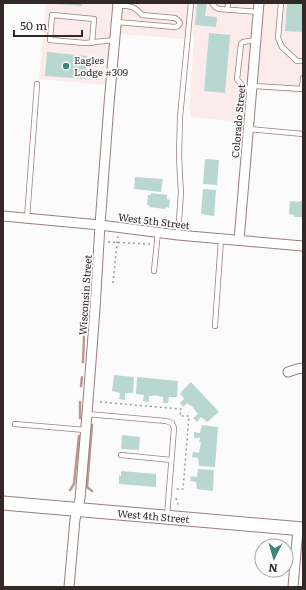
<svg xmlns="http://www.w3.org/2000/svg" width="306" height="590" viewBox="0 0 306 590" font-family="Literata,serif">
  <rect width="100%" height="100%" fill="#fbfbfb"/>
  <!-- built -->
  <path fill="#fbebeb" d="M37 3H114L107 85 39 79 46 4Z
    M124 3H189L185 39 121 34Z
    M194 3H254L244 122 190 117V93L194 38 193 35 192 27Z
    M265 3H303V94L257 90Z"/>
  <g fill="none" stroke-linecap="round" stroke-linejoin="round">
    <!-- stream -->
    <path stroke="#bd9796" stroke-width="2.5" d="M88 302 92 257
      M83 362 84 337
      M81 386 82 377
      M80 418V402
      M70 490 74 484 79 436
      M92 491 87 487 92 425"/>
  </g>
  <!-- building -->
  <path fill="#b9d7d1" d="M57 3H82V6L57 4Z
    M197 3H207L205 16 217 17 216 27 195 25Z
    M287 3H303V32L285 31Z
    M209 33 230 35 225 93 204 91Z
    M47 52 87 56 85 79 45 76Z
    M205 159 219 160 217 185 203 184Z
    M135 177 163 179 161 192 134 189Z
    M203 189 216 190 214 216 201 214Z
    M151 193 167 195V199L170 200 169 208 166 207 165 209 149 207V205H147L148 195H151Z
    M290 201 299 202V201H303V217H294V215L289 214Z
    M114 375 134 377 133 393H125V400L119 399 120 393 112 391Z
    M137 377 178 381 177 397H169L168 403H163V397L153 395V396H149V402L143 401 144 395 136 394Z
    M191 382 219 412 207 422 201 417 197 422 193 418 198 414 191 405 190 406 188 403 183 407 180 403 184 399 180 393Z
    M202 425 218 427 215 467 199 466 198 458 192 457 193 452 199 453 201 442H199L200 438H194V432L200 433Z
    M122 435 140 437 139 450 121 449Z
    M198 469 214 470 213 491 197 489 196 482 190 481 191 476 197 477Z
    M121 471 156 474V487L119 484V475L121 476Z"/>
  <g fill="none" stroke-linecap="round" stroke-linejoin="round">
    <defs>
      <path id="lane" d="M212 3 215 7 219 9 258 12
        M281 3 278 38 282 47 297 61H303
        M227 10 228 3
        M117 22 175 27 178 26 180 23 178 20 175 18 142 15C133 5 131 7 118 5
        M92 43 94 19 52 15 50 40 85 43 115 40
        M252 86 303 89
        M252 89 244 88 237 79 241 44 243 42 256 40
        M302 89 303 78
        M248 129 303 134
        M27 218 37 84
        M178 235 181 192 180 177 179 155 180 117 191 3
        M154 271 158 232
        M215 326 221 239
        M87 414 166 421 172 423 174 428 167 516
        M15 424 85 430
        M121 455 171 460"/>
      <path id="street" d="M3 216 100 225 178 235 303 246
        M239 240 259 3
        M288 372 297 369 303 368
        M69 587 75 519 80 499 87 414 95 309 100 225 109 104 118 3
        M293 587 298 529"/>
      <g id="secondary">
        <path id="s1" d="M3 503 303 529"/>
      </g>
    </defs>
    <!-- lane casing -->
    <use href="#lane" stroke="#997f7e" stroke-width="6"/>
    <!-- street casing -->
    <use href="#street" stroke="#997f7e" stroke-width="11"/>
    <!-- secondary casing -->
    <use href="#secondary" stroke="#997f7e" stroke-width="15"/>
    <!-- path -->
    <path stroke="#9f9a9a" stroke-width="1.5" stroke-dasharray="2 3" stroke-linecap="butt" d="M108 242 150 244
      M113 283 118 235
      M100 402 181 409 180 416H189L183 489H175
      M176 498 178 504V508"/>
    <!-- lane -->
    <use href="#lane" stroke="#fff" stroke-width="4.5"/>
    <!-- street -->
    <use href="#street" stroke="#fff" stroke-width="9"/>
    <!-- secondary -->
    <use href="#secondary" stroke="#fff" stroke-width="13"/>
  </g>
  <!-- markers -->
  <circle fill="#3e847a" stroke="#fbfbfb" stroke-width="1.5" cx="66" cy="66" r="4"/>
  <g text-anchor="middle" stroke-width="3.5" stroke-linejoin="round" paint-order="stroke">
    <!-- poi labels -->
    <g font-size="10" fill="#332828" stroke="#fbfbfb" text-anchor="start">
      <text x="74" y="64">Eagles<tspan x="74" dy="12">Lodge #309</tspan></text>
    </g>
    <!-- street labels -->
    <g font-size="10" fill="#332828" stroke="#fbfbfb">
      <text transform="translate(238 121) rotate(-85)" y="4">Colorado Street</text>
      <text transform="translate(154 221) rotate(7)" y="4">West 5th Street</text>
      <text transform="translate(85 295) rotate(-86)" y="4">Wisconsin Street</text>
      <text dy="4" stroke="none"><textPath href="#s1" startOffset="151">West 4th Street</textPath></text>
    </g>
  </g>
  <!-- border -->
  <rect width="306" height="590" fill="none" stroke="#332828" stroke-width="8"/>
  <!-- north arrow -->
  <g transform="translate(274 558) rotate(185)"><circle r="19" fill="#fbfbfb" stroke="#aba7a7"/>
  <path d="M0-3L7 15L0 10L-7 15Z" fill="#3e847a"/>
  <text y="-6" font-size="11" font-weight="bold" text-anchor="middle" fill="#332828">N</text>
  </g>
  <!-- scale -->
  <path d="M14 30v6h68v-6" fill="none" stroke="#332828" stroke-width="2"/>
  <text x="20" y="30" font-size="12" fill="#332828" stroke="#fbfbfb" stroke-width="3" paint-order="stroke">50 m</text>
</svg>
